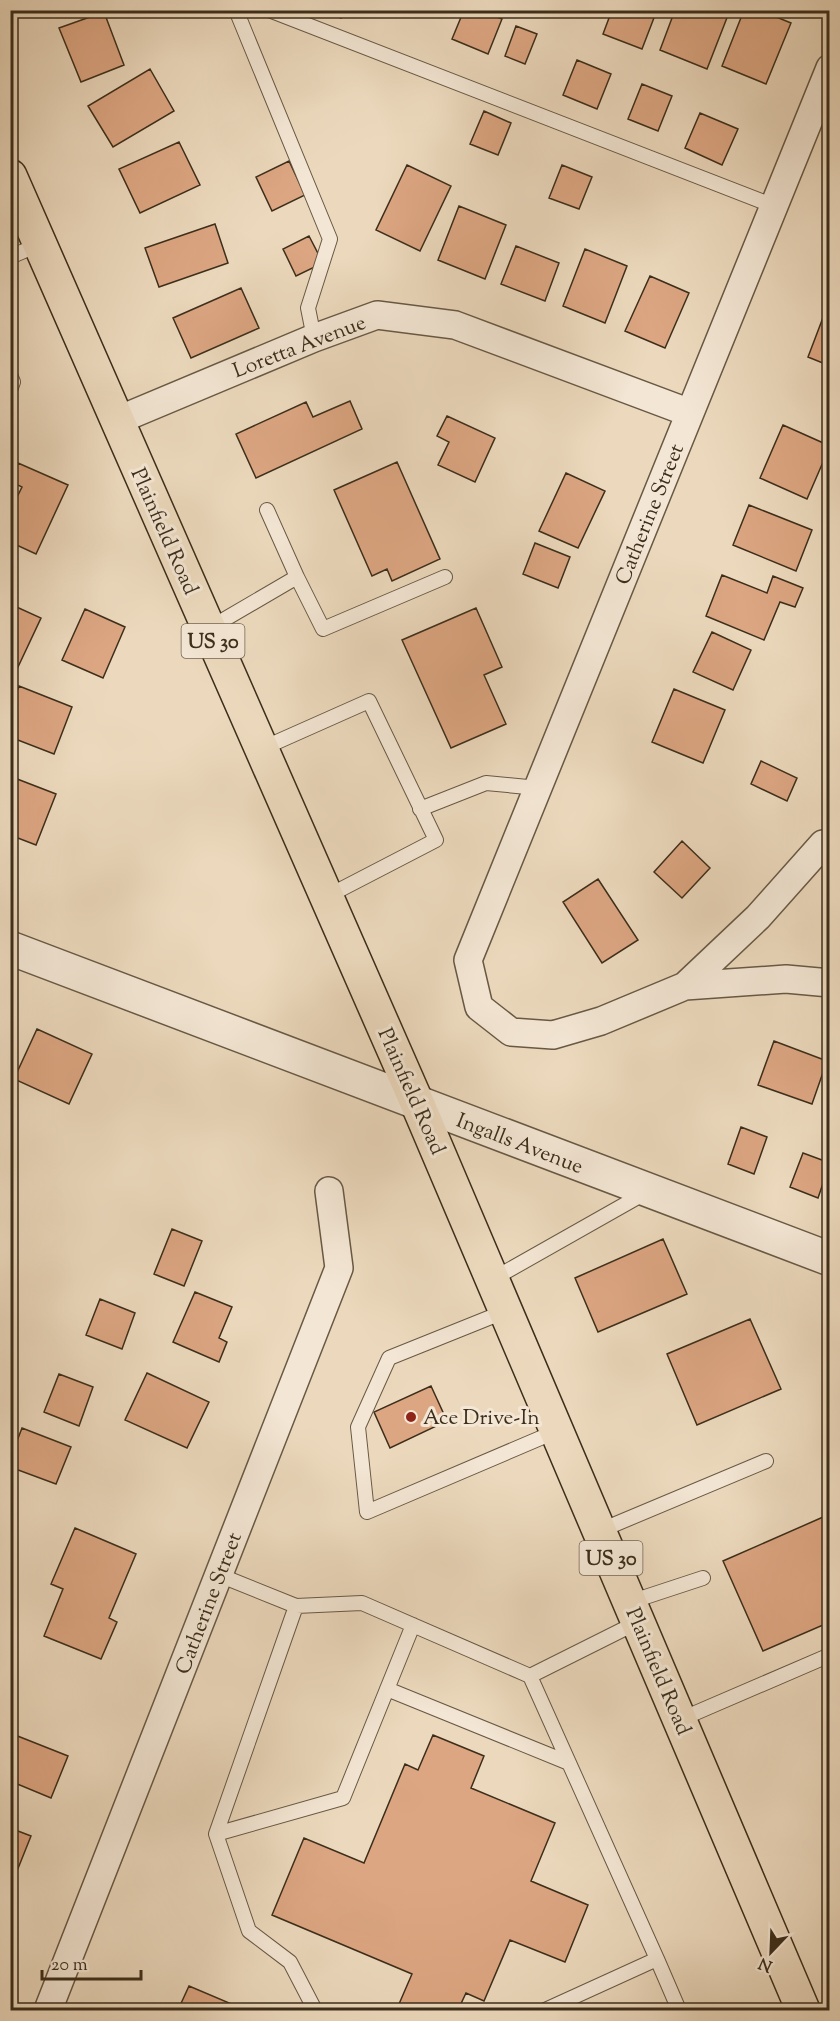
<svg xmlns="http://www.w3.org/2000/svg" width="840" height="2021" viewBox="0 0 840 2021" font-family="'Sorts Mill Goudy',serif">
  <rect width="100%" height="100%" fill="#ecd9bd"/>
  <filter id="stains"><feTurbulence type="fractalNoise" baseFrequency=".00333" numOctaves="4"/><feColorMatrix values="0 0 0 0 .2 0 0 0 0 .09 0 0 0 0 .02 0 0 0 .5 -.17"/></filter>
  <radialGradient id="worn" r=".72"><stop offset=".6" stop-color="#630" stop-opacity="0"/><stop offset="1" stop-color="#630" stop-opacity=".3"/></radialGradient>
  <!-- building -->
  <path fill="#dca682" stroke="#3c2e1b" stroke-width="1.5" d="M322 10H345L341 18Z
    M464 10H481L502 19 488 54 452 39Z
    M612 10H657L642 49 603 34Z
    M675 10H730L707 69 660 50Z
    M744 10H759L791 23 766 84 722 66Z
    M104 12 124 65 81 82 59 28Z
    M516 26 537 34 525 64 505 56Z
    M577 60 611 74 597 109 563 95Z
    M150 69 174 111 113 147 88 106Z
    M642 84 672 96 658 131 628 119Z
    M484 111 511 123 498 155 470 144Z
    M700 113 738 129 722 165 685 148Z
    M179 142 200 185 140 213 119 169Z
    M289 161 305 195 272 211 256 177Z
    M407 165 451 186 420 251 376 230Z
    M562 165 592 177 579 209 549 198Z
    M459 206 506 225 485 279 438 260Z
    M215 224 228 263 159 287 145 248Z
    M309 236 323 263 296 276 283 249Z
    M516 246 559 263 545 301 501 284Z
    M585 249 627 266 605 323 563 306Z
    M650 276 689 293 665 348 625 331Z
    M241 288 259 328 191 358 173 318Z
    M824 315 830 317V366L808 357Z
    M350 401 362 429 256 478 236 434 306 402 313 417Z
    M447 416 495 438 475 482 438 465 449 442 437 436Z
    M783 425 830 446 807 499 760 478Z
    M397 462 440 559 392 581 387 569 372 576 334 490Z
    M18 463 68 485 36 554 10 542V511L22 487 10 481Z
    M566 473 605 491 578 548 539 531Z
    M749 505 812 530 796 571 733 545Z
    M535 543 570 557 558 588 523 574Z
    M722 575 767 593 773 576 803 588 795 607 780 602 764 640 706 616Z
    M10 604 41 618 10 684Z
    M476 608 502 667 484 675 506 724 451 748 402 640Z
    M85 609 125 627 103 678 62 660Z
    M712 632 751 650 733 690 693 672Z
    M19 686 72 707 54 754 10 737V709Z
    M674 689 725 710 703 763 652 742Z
    M761 761 797 778 787 801 751 784Z
    M12 777 56 794 36 845 10 835Z
    M682 841 710 868 682 898 654 872Z
    M598 879 638 940 602 963 563 902Z
    M10 1009 17 1012 10 1028Z
    M37 1029 92 1054 69 1104 14 1079Z
    M774 1041 827 1061 812 1104 758 1085Z
    M741 1127 767 1137 754 1174 728 1164Z
    M803 1153 830 1163 818 1198 790 1187Z
    M172 1229 202 1241 184 1286 154 1274Z
    M663 1239 687 1294 598 1332 575 1278Z
    M195 1292 232 1307 219 1338 227 1342 219 1362 173 1342Z
    M100 1299 135 1313 122 1349 86 1335Z
    M750 1319 781 1389 697 1425 667 1354Z
    M147 1373 209 1402 187 1448 125 1420Z
    M59 1374 93 1387 79 1426 44 1412Z
    M431 1386 447 1421 390 1448 374 1412Z
    M22 1428 71 1447 56 1484 10 1467V1459Z
    M830 1514V1622L763 1651 723 1561Z
    M75 1528 136 1554 109 1618 117 1622 101 1659 44 1636 63 1589 51 1584Z
    M10 1733 68 1756 51 1798 10 1781Z
    M433 1735 484 1756 471 1788 555 1823 531 1881 588 1905 565 1962 510 1940 484 2001 466 1993 458 2010H414L399 2004 412 1974 272 1915 304 1838 364 1863 405 1764 418 1770Z
    M10 1828 31 1836 17 1871 10 1868Z
    M189 1986 234 2005 231 2010H178Z"/>
  <g fill="none" stroke-linecap="round" stroke-linejoin="round">
    <defs>
      <path id="service" d="M236 10 330 239 308 308 314 338
        M269 10 774 206
        M10 257 40 244
        M10 375 13 382 10 390
        M267 510 297 577
        M208 629 297 577 323 629 445 577
        M261 749 369 701 436 840 326 897
        M420 809 486 783 538 788
        M493 1279 645 1193
        M506 1311 389 1358 358 1427 367 1512 557 1431
        M599 1531 766 1461
        M219 1575 296 1606 362 1603 530 1676 638 1622
        M630 1602 703 1578
        M296 1606 216 1834 249 1931 290 1962 315 2010
        M530 1676 657 1959 545 2010
        M387 1689 569 1763
        M679 1720 830 1655
        M216 1834 343 1798 413 1625
        M657 1959 679 2010"/>
      <path id="minor" d="M830 68 468 960 479 1007 511 1032 553 1035 601 1021 685 986 786 979 830 983
        M116 421 314 338 377 315 455 325 690 413
        M685 986 758 917 823 844
        M48 2010 339 1268 329 1191"/>
      <path id="tertiary" d="M10 948 830 1259"/>
      <path id="primary" d="M10 176 418 1105 803 2010"/>
    </defs>
    <!-- service casing -->
    <use href="#service" stroke="#685944" stroke-width="16"/>
    <!-- minor casing -->
    <use href="#minor" stroke="#685944" stroke-width="30"/>
    <!-- tertiary casing -->
    <use href="#tertiary" stroke="#685944" stroke-width="36"/>
    <!-- primary casing -->
    <use href="#primary" stroke="#3c2e1b" stroke-width="36"/>
    <!-- service -->
    <use href="#service" stroke="#f3e6d4" stroke-width="14"/>
    <!-- minor -->
    <use href="#minor" stroke="#f3e6d4" stroke-width="27"/>
    <!-- tertiary -->
    <use href="#tertiary" stroke="#f3e6d4" stroke-width="33"/>
    <!-- primary -->
    <use href="#primary" stroke="#ecd9bd" stroke-width="33"/>
  </g>
  <!-- markers -->
  <circle fill="#8f2418" stroke="#f3e6d4" stroke-width="2" cx="411" cy="1417" r="6"/>
  <g text-anchor="middle" stroke-width="6" stroke-linejoin="round" paint-order="stroke">
    <!-- shield labels -->
    <g fill="#f3e6d4" stroke="#736552" stroke-width="1.5">
      <rect x="181.5" y="624" width="63" height="34" rx="4.5"/>
      <rect x="579.5" y="1541" width="63" height="34" rx="4.5"/>
    </g>
    <g font-size="20" font-weight="bold" fill="#3c2e1b">
      <text x="213" y="648">US 30</text>
      <text x="611" y="1565">US 30</text>
    </g>
    <!-- street labels -->
    <g font-size="21" fill="#3c2e1b" stroke="#f3e6d4">
      <text transform="translate(299 346) rotate(-21)" y="7">Loretta Avenue</text>
      <text transform="translate(649 514) rotate(-68)" y="7">Catherine Street</text>
      <text transform="translate(165 531) rotate(66)" y="7">Plainfield Road</text>
      <text transform="translate(412 1091) rotate(66)" y="7">Plainfield Road</text>
      <text transform="translate(520 1143) rotate(21)" y="7">Ingalls Avenue</text>
      <text transform="translate(208 1603) rotate(-69)" y="7">Catherine Street</text>
      <text transform="translate(659 1671) rotate(67)" y="7">Plainfield Road</text>
    </g>
    <!-- poi labels -->
    <g font-size="21" fill="#3c2e1b" stroke="#f3e6d4" text-anchor="start">
      <text x="423" y="1424">Ace Drive-In</text>
    </g>
  </g>
  <!-- margin -->
  <rect width="840" height="2021" fill="none" stroke="#ecd9bd" stroke-width="36"/>
  <rect x="12" y="12" width="816" height="1997" fill="none" stroke="#3c2e1b" stroke-width="3"/>
  <rect x="18" y="18" width="804" height="1985" fill="none" stroke="#3c2e1b" stroke-width="1.5"/>
  <!-- north arrow -->
  <g transform="translate(771 1952) rotate(203)" stroke="#f3e6d4" stroke-width="4.5" paint-order="stroke">
  <path d="M0-4.5L10 22L0 15L-10 22Z" fill="#3c2e1b"/>
  <text y="-9" font-size="16" font-weight="bold" text-anchor="middle" fill="#3c2e1b">N</text>
  </g>
  <!-- scale -->
  <path d="M42 1970v9h99v-9" fill="none" stroke="#3c2e1b" stroke-width="3"/>
  <text x="51" y="1970" font-size="18" fill="#3c2e1b" stroke="#f3e6d4" stroke-width="4.5" paint-order="stroke">20 m</text>
  <rect width="100%" height="100%" filter="url(#stains)"/>
  <rect width="100%" height="100%" fill="url(#worn)"/>
</svg>
